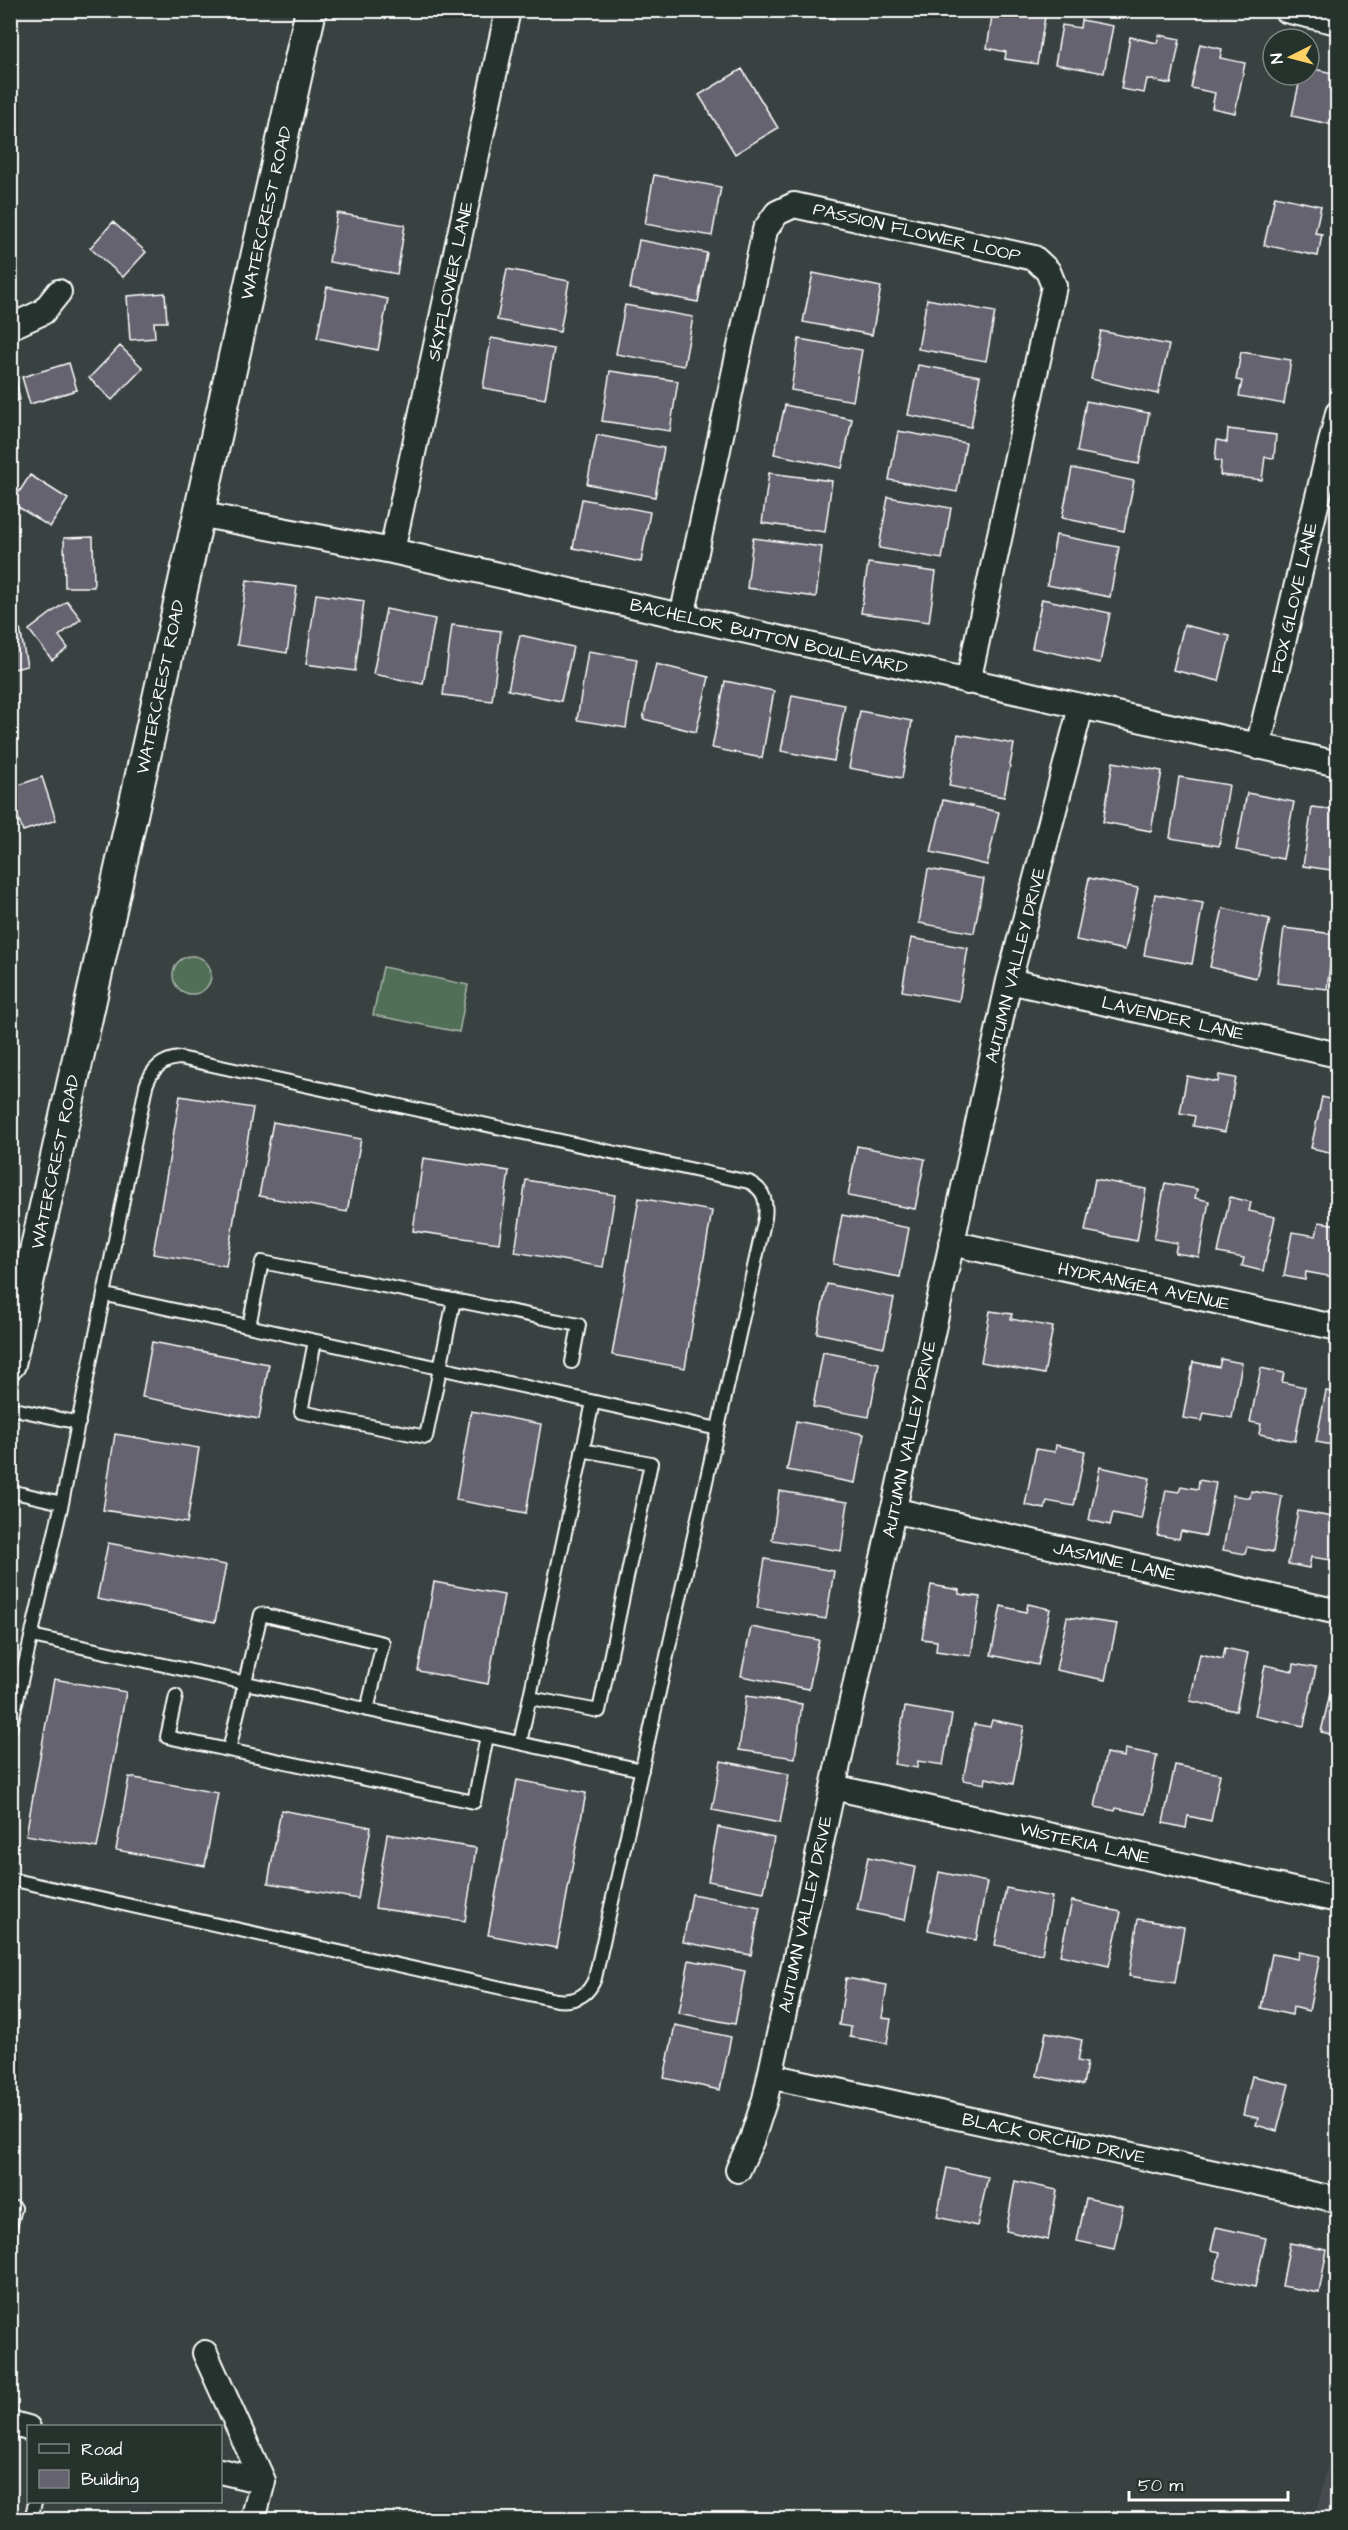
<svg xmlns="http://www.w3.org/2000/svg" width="1348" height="2530" viewBox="0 0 1348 2530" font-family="'Architects Daughter',sans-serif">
  <rect width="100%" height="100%" fill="#394141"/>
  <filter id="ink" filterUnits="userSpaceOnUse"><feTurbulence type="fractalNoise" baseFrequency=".0167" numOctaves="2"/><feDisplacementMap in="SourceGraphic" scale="12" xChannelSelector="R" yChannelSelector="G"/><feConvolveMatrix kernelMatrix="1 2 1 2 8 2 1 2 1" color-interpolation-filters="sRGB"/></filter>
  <g filter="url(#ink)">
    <!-- built -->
    <path fill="#464b4f" d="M1337 2419V2519H1316Z"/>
    <!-- green -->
    <path fill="#516e56" stroke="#a8b6aa" stroke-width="1.5" d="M173 975a19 19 0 1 1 38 0a19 19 0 1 1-38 0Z
      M383 967 468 985 459 1032 373 1015Z"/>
    <!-- building -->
    <path fill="#65636f" stroke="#fff" stroke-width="1.5" d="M801 10H835L834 19 800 14Z
      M993 10 1046 11 1037 64 1005 59 1006 52 987 48Z
      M1081 20 1113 26 1104 73 1055 64 1062 25 1080 28Z
      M1159 35 1180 39 1171 84 1147 79 1144 93 1121 89 1130 37 1157 43Z
      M1200 44 1222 49 1220 58 1245 63 1235 113 1212 108 1215 93 1191 88Z
      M1309 68 1338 74V126L1292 116 1301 75H1309Z
      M742 69 778 128 735 154 699 95Z
      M654 175 721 187 712 236 645 224Z
      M1275 196 1321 206 1315 233 1322 234 1318 256 1264 245Z
      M337 213 405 225 397 274 329 262Z
      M113 222 146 252 123 277 90 248Z
      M639 240 707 253 698 302 630 289Z
      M507 269 569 281 560 332 497 320Z
      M813 273 881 287 872 335 803 322Z
      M327 287 388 299 378 350 317 338Z
      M165 293 167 322H154L155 338 130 340 127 296Z
      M927 299 995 312 986 361 918 349Z
      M625 305 693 317 684 366 616 354Z
      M1101 331 1169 345 1158 394 1091 379Z
      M491 338 554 349 545 399 483 388Z
      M799 339 862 350 853 401 791 390Z
      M120 346 143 368 112 400 89 378Z
      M1241 352 1291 360 1284 404 1239 396 1242 381 1236 380Z
      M69 363 77 390 30 404 22 377Z
      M918 365 980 376 971 427 908 415Z
      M610 371 678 381 670 431 602 421Z
      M15 375 20 400 10 402V376Z
      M1086 401 1149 413 1139 464 1077 452Z
      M785 405 852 419 842 468 774 454Z
      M1228 429 1276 435 1274 458 1265 457 1262 480 1220 475 1221 461 1215 460 1217 440 1227 442Z
      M898 431 966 443 957 492 889 480Z
      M597 435 664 448 655 497 587 484Z
      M1072 468 1134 481 1124 531 1062 518Z
      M769 473 832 481 825 532 762 523Z
      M30 475 68 499 50 527 12 503Z
      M888 497 951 508 942 559 879 548Z
      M582 499 650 512 641 562 573 548Z
      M1056 535 1119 547 1110 597 1047 585Z
      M93 537 94 587H65L64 538Z
      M753 538 822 547 816 597 747 588Z
      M868 563 936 572 929 622 861 613Z
      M247 580 297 587 287 653 237 645Z
      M316 594 364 601 355 671 306 664Z
      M1042 599 1110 613 1100 663 1032 648Z
      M67 601 81 619 59 636 68 648 52 660 29 630Z
      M386 609 435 619 423 684 373 674Z
      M452 625 501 631 492 701 443 695Z
      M1184 625 1230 636 1219 681 1173 670Z
      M20 629 27 666 10 670V631Z
      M520 635 573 647 561 701 508 690Z
      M588 651 637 659 626 728 577 720Z
      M656 664 709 677 696 732 643 719Z
      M725 681 774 691 762 758 712 748Z
      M792 695 845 705 834 761 781 751Z
      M860 711 912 721 902 778 849 768Z
      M958 734 1014 744 1004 797 949 786Z
      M1113 762 1162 771 1151 831 1103 822Z
      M42 777 56 820 23 831 10 795V788Z
      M1179 777 1229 785 1219 846 1170 838Z
      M1247 793 1294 802 1283 859 1236 850Z
      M943 800 999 812 987 865 931 852Z
      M1312 807 1338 810V871L1303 866Z
      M928 869 984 879 974 933 919 923Z
      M1089 878 1138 888 1125 950 1076 940Z
      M1155 894 1203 903 1192 964 1144 955Z
      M1223 908 1270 919 1256 978 1210 967Z
      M1284 928 1334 934 1327 989 1277 983Z
      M911 938 968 948 959 1001 902 991Z
      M1219 1075 1236 1078 1225 1132 1193 1126 1195 1116 1180 1113 1187 1076 1218 1082Z
      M180 1096 253 1108 226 1266 153 1254Z
      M1322 1097 1338 1101V1154L1311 1148Z
      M273 1122 361 1139 347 1212 259 1196Z
      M857 1146 925 1159 915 1209 848 1196Z
      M423 1158 509 1171 499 1243 413 1231Z
      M1095 1179 1146 1189 1137 1241 1085 1231Z
      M526 1180 615 1195 603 1267 515 1252Z
      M1165 1183 1197 1189 1195 1198 1209 1201 1199 1257 1175 1253 1177 1243 1154 1239Z
      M1230 1197 1251 1202 1249 1211 1275 1217 1263 1271 1242 1266 1244 1258 1218 1253Z
      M639 1198 712 1211 685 1368 612 1355Z
      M842 1215 909 1228 900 1277 833 1264Z
      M1319 1222 1338 1225V1250L1333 1277 1306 1272 1305 1280 1284 1276 1292 1232 1316 1236Z
      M827 1284 894 1298 884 1347 817 1333Z
      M990 1311 1012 1314 1011 1319 1053 1327 1044 1374 981 1362Z
      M152 1342 269 1364 259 1419 142 1397Z
      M823 1352 879 1363 869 1417 813 1407Z
      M1221 1359 1242 1363 1232 1418 1204 1413 1202 1421 1183 1418 1193 1362 1219 1367Z
      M1261 1368 1284 1373 1282 1382 1305 1387 1295 1441 1259 1434 1261 1424 1250 1422Z
      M1326 1391 1338 1393V1446L1316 1442Z
      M471 1411 541 1424 526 1513 456 1500Z
      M796 1421 864 1434 855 1483 787 1470Z
      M115 1434 199 1448 187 1523 103 1510Z
      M1056 1445 1085 1451 1074 1506 1047 1501 1045 1509 1025 1505 1036 1449 1055 1452Z
      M1100 1467 1150 1478 1141 1519 1113 1513 1110 1525 1089 1520Z
      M1199 1480 1216 1483 1206 1536 1181 1531 1179 1539 1157 1535 1166 1490 1179 1492 1181 1486 1198 1489Z
      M779 1491 848 1502 841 1551 772 1540Z
      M1251 1491 1282 1496 1273 1552 1247 1547 1245 1554 1223 1550 1233 1495 1250 1498Z
      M1298 1511 1338 1518V1561L1311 1557 1309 1568 1288 1564Z
      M108 1543 226 1565 215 1622 97 1599Z
      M765 1559 834 1571 826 1619 757 1608Z
      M434 1582 504 1595 488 1684 418 1671Z
      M931 1585 959 1590V1594L980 1597 971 1656 936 1651 937 1641 922 1639Z
      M1028 1604 1050 1609 1038 1665 991 1655 1001 1606 1026 1612Z
      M1067 1617 1117 1624 1105 1680 1056 1670Z
      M751 1627 819 1640 809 1689 741 1676Z
      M1225 1648 1248 1653 1236 1711 1190 1701 1200 1654 1223 1659Z
      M1294 1664 1316 1668 1304 1726 1255 1716 1265 1665 1293 1671Z
      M54 1679 126 1692 97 1848 26 1835Z
      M1333 1681 1338 1682V1736L1321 1732Z
      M746 1696 802 1704 795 1758 739 1750Z
      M905 1707 952 1715 943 1765 918 1761 917 1768 894 1764Z
      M992 1720 1024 1726 1013 1784 986 1778 985 1784 963 1780 974 1724 990 1727Z
      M1125 1749 1157 1755 1146 1814 1116 1808 1115 1811 1095 1807 1106 1753 1124 1757Z
      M721 1761 789 1774 780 1823 712 1810Z
      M1175 1765 1220 1774 1211 1821 1188 1816 1186 1828 1163 1823Z
      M129 1777 218 1793 205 1866 116 1850Z
      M517 1780 586 1793 557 1948 488 1935Z
      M281 1810 371 1827 358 1899 268 1883Z
      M718 1827 774 1838 764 1892 708 1881Z
      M387 1834 476 1848 465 1921 375 1908Z
      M868 1857 915 1867 905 1920 857 1910Z
      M939 1872 987 1882 976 1940 928 1930Z
      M1006 1888 1052 1897 1042 1954 995 1945Z
      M692 1894 760 1907 751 1955 683 1942Z
      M1072 1901 1121 1912 1109 1966 1060 1955Z
      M1138 1919 1184 1927 1175 1983 1129 1976Z
      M1299 1952 1320 1956 1309 2011 1293 2007 1292 2015 1261 2008 1272 1954 1298 1959Z
      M689 1960 745 1971 735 2024 679 2013Z
      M846 1978 887 1985 882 2018 891 2019 887 2043 850 2037 851 2027 839 2025Z
      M675 2025 731 2037 720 2090 664 2078Z
      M1046 2032 1082 2040 1078 2061 1087 2063 1083 2085 1037 2076Z
      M1252 2076 1289 2084 1277 2131 1256 2125 1258 2118 1243 2115Z
      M947 2168 988 2177 977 2226 937 2217Z
      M1015 2181 1057 2190 1048 2240 1006 2231Z
      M1086 2198 1123 2206 1114 2249 1077 2241Z
      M1216 2227 1266 2238 1255 2287 1214 2278 1220 2252 1211 2250Z
      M1290 2243 1327 2250 1319 2293 1282 2286Z"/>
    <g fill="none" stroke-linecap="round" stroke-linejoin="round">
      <defs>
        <path id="service" d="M106 1295 718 1429
          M249 1326 262 1262 579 1325 572 1362
          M315 1341 301 1412 426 1437 454 1300
          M10 1408 79 1423
          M10 1491 62 1503
          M32 1636 642 1770
          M176 1696 167 1737 474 1802 487 1736
          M530 1698 599 1711 651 1463 582 1450
          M10 1729 62 1503 146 1086C151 1070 162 1059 180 1058L749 1182C765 1190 767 1202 765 1218L595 1978C588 1997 574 2002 556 2000L10 1879
          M520 1743 593 1402
          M229 1750 261 1614 383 1643 367 1710
          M10 2207 15 2208 10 2227
          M31 2520 35 2502"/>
        <path id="minor" d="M1286 10 1338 22
          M10 327 43 312 59 292
          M198 514 392 551 1338 764
          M392 551 508 10
          M682 617 765 230 777 213 794 205 1034 258 1048 271 1054 286 968 682
          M1258 747 1338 413
          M1009 981 1338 1055
          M951 1243 1338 1328
          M893 1510 1338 1612
          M833 1787 1338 1900
          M770 2076 1338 2200
          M738 2170 752 2139 765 2099 1009 981 1081 707
          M205 2353 263 2481 253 2520
          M10 2423 28 2428
          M220 2471 263 2481"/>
        <path id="tertiary" d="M10 1364 311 10"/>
      </defs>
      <!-- service casing -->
      <use href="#service" stroke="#fff" stroke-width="16"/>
      <!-- minor casing -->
      <use href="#minor" stroke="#fff" stroke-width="28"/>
      <!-- tertiary casing -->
      <use href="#tertiary" stroke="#fff" stroke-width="34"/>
      <!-- service -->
      <use href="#service" stroke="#26332d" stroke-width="12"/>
      <!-- minor -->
      <use href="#minor" stroke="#26332d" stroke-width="24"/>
      <!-- tertiary -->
      <use href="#tertiary" stroke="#26332d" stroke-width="30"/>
    </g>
  </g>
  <g text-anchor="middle" stroke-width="5" stroke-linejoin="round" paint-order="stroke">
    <!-- street labels -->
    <g font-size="18" fill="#fff" stroke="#26332d">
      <text transform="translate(266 213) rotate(-77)" y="6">WATERCREST ROAD</text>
      <text transform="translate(917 232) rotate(13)" y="6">PASSION FLOWER LOOP</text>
      <text transform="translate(450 281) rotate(-78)" y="6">SKYFLOWER LANE</text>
      <text transform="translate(1294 598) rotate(-77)" y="6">FOX GLOVE LANE</text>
      <text transform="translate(769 636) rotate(13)" y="6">BACHELOR BUTTON BOULEVARD</text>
      <text transform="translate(160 687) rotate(-78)" y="6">WATERCREST ROAD</text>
      <text transform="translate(1015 965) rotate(-76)" y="6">AUTUMN VALLEY DRIVE</text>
      <text transform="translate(1173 1018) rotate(13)" y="6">LAVENDER LANE</text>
      <text transform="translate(55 1162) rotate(-78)" y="6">WATERCREST ROAD</text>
      <text transform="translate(1144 1286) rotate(12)" y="6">HYDRANGEA AVENUE</text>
      <text transform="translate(909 1439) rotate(-78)" y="6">AUTUMN VALLEY DRIVE</text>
      <text transform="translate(1115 1561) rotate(13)" y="6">JASMINE LANE</text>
      <text transform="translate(1085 1843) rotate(13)" y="6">WISTERIA LANE</text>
      <text transform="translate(805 1914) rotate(-78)" y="6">AUTUMN VALLEY DRIVE</text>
      <text transform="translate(1054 2138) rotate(12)" y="6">BLACK ORCHID DRIVE</text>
    </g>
  </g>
  <!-- margin -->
  <rect width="1348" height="2530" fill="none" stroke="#26332d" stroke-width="36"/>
  <rect x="18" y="18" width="1312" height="2494" fill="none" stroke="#fff" stroke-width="2" filter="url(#ink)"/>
  <!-- legend -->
  <rect x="27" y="2425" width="195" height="78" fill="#26332d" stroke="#7d8581" stroke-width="1.5"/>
  <rect x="39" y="2444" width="30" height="9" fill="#26332d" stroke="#7d8581" stroke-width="1.5"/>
  <text x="81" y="2455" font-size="18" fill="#ffffff">Road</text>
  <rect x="39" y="2470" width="30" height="18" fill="#65636f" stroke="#7d8581" stroke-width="1.5"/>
  <text x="81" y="2485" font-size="18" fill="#ffffff">Building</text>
  <!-- north arrow -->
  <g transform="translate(1291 57) rotate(264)"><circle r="28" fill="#26332d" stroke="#7d8581" stroke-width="1.5"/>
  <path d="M0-4.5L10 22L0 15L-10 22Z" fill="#ffd166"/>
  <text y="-9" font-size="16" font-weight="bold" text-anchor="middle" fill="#ffffff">N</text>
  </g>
  <!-- scale -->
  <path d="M1129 2491v9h159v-9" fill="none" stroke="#ffffff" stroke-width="3"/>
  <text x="1138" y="2491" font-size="18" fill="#ffffff" stroke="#26332d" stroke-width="4.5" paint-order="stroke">50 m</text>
</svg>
